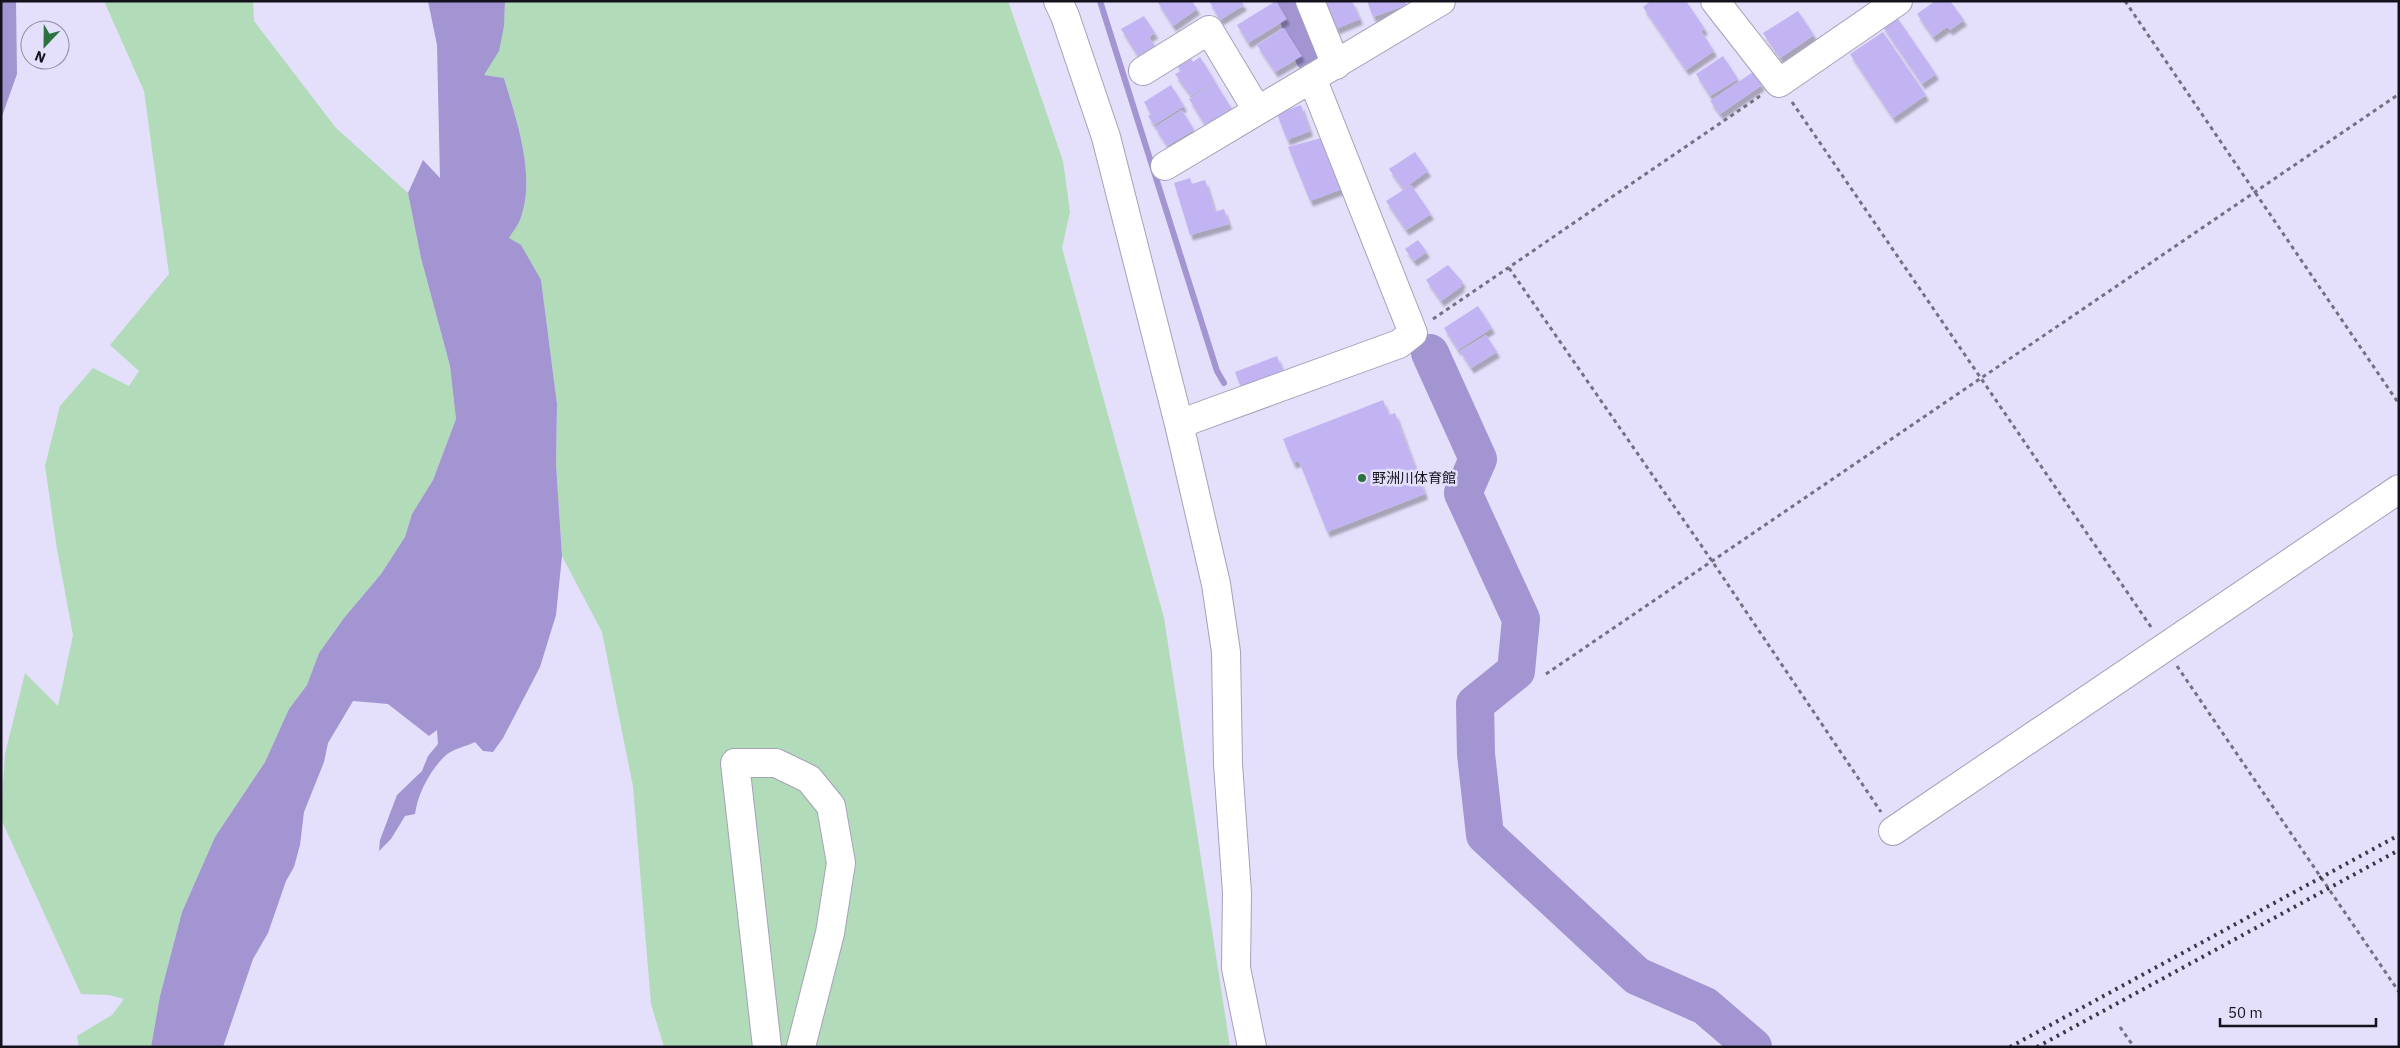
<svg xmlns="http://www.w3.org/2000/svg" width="2400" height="1048" viewBox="0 0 2400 1048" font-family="'IBM Plex Sans','Noto Sans JP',sans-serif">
  <defs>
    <filter id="shadow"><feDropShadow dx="3" dy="5.5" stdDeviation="1" flood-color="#0004"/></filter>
  </defs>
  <rect width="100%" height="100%" fill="#e4dffa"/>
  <!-- green -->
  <path fill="#b1dbb9" d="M104 1H253L254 21 336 128 408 193 421 258 450 366 456 419 433 480 412 514 405 537 381 574 344 618 319 653 307 685 289 709 265 762 215 837 182 912 160 996 151 1047H79L77 1036 112 1015 124 999 109 995 81 994 1 819 5 754 25 673 58 706 73 635 57 549 45 466 60 406 93 368 129 386 139 371 110 345 169 274 144 91Z
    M505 1H1008L1063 161 1070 212 1062 248 1164 618 1230 1047H664L651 1004 633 786 602 632 562 556 556 464 557 404 541 280 508 238C513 231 519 223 522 215 535 174 516 117 504 78L483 75C501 47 504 34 505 1Z"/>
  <!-- water -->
  <path fill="#a295d1" d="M1 1H16L17 74 1 119Z
    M428 1H505L504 26 499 51 484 75 504 78C516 118 535 173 522 214 520 223 513 231 509 238L521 245 541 280 557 404 556 464 562 556 556 615 540 667 503 738 493 752 483 751 475 742C467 746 453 749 446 755 430 770 418 793 415 814L405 816 391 839 379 851 380 840 397 795 422 771 428 756 438 744 437 730 429 736 388 704 353 701 328 743 324 762 304 812 300 845 294 867 286 881 268 933 253 959 223 1047H151L160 996 182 912 215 837 265 762 289 709 307 685 319 653 344 618 381 574 405 537 412 514 433 480 456 419 450 366 421 258 408 193 423 160 440 178 437 45Z"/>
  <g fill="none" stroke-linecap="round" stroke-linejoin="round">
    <!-- stream -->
    <path stroke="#a295d1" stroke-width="6" d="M1100 1 1217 371 1224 383"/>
    <!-- river -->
    <path stroke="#a295d1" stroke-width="38" d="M1292 1 1314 56
      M1430 353 1478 459 1463 493 1521 619 1516 671 1475 704 1476 754 1485 835 1637 976 1705 1006 1753 1047"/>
  </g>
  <!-- building -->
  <path fill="#c2b4f3" filter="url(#shadow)" d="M1157 1H1192L1197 9 1173 26Z
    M1209 1H1241L1244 5 1220 20Z
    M1276 1 1287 19 1248 43 1237 25Z
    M1324 1H1352L1360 19 1336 29Z
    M1367 1H1405L1406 5 1373 17Z
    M1651 1H1686L1705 29 1701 31 1714 51 1686 70 1643 7Z
    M1935 1H1950L1964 20 1950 30 1947 27 1933 37 1917 14Z
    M1798 11 1814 35 1780 58 1763 33Z
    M1144 16 1155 33 1149 37 1155 46 1138 56 1121 29Z
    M1896 16 1936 74 1922 84 1882 25Z
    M1284 28 1302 56 1275 72 1257 45Z
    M1883 32 1926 95 1893 118 1850 54Z
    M1723 56 1738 79 1710 96 1696 74Z
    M1190 57 1193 62 1200 57 1215 81 1191 96 1175 74 1181 71 1176 65Z
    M1753 72 1762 85 1720 114 1710 101Z
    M1215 82 1232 109 1207 128 1189 99Z
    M1171 85 1184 106 1154 125 1148 116 1151 114 1144 102Z
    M1301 105 1310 131 1287 140 1277 114Z
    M1182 110 1194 130 1167 146 1155 127Z
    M1321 138 1342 189 1310 201 1288 147Z
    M1415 152 1428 171 1403 189 1389 169Z
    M1190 178 1192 184 1205 180 1215 212 1224 209 1229 224 1190 235 1174 183Z
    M1411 185 1431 214 1406 230 1386 201Z
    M1418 240 1427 252 1414 261 1405 249Z
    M1448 265 1463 282 1460 284 1462 286 1441 301 1426 280Z
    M1478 306 1492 328 1458 350 1444 328Z
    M1486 335 1497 352 1471 368 1460 351Z
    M1277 356 1284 374 1242 390 1235 372Z
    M1383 400 1389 415 1395 413 1425 494 1327 532 1299 461 1293 463 1283 439Z"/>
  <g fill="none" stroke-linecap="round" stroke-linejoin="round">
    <defs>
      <path id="minor" d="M1058 1 1065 16 1106 137 1179 424 1216 584 1226 652 1228 764 1237 893 1236 968 1252 1047
        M1310 1 1336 65
        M1715 1 1779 83 1898 1
        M1143 71 1209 30 1257 110
        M1165 166 1441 1
        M1179 424 1399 344 1413 333 1312 78
        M1893 831 2399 489
        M767 1047 735 763H776L809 779 831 806 841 863 830 933 801 1047"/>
    </defs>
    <!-- minor casing -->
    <use href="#minor" stroke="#a6a1ba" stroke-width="30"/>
    <!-- path -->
    <path stroke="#737081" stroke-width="3" stroke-dasharray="4 4" stroke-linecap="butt" d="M2125 1 2399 404
      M1792 102 2151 627
      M1509 268 1712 561 1881 812
      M1433 319 1760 96
      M2177 666 2399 992
      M1546 674 2399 94
      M2120 1027 2134 1047"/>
    <!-- minor -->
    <use href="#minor" stroke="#fff" stroke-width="28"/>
    <!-- rail -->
    <path stroke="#393744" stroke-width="4" stroke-dasharray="2.5 5" stroke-linecap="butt" d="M2010 1047 2399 835
      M2037 1047 2399 850"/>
  </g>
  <!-- markers -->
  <circle fill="#2a723f" stroke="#e4dffa" stroke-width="2" cx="1362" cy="478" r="5"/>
  <g text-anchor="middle" stroke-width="5" stroke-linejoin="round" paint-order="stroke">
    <!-- poi labels -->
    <g font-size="14" fill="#14121c" stroke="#e4dffa" text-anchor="start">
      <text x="1372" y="483">野洲川体育館</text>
    </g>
  </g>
  <!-- border -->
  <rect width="2400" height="1048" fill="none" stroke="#14121c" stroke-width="5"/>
  <!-- north arrow -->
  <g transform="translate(45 45) rotate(202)"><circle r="24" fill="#e4dffa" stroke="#918da1"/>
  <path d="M0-4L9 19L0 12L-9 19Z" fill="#2a723f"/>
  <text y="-8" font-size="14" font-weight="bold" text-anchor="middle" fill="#14121c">N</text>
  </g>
  <!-- scale -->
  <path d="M2220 1018v8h156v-8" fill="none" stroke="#14121c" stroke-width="2.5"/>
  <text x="2228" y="1018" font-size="15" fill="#14121c" stroke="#e4dffa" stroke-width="4" paint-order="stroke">50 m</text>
</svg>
